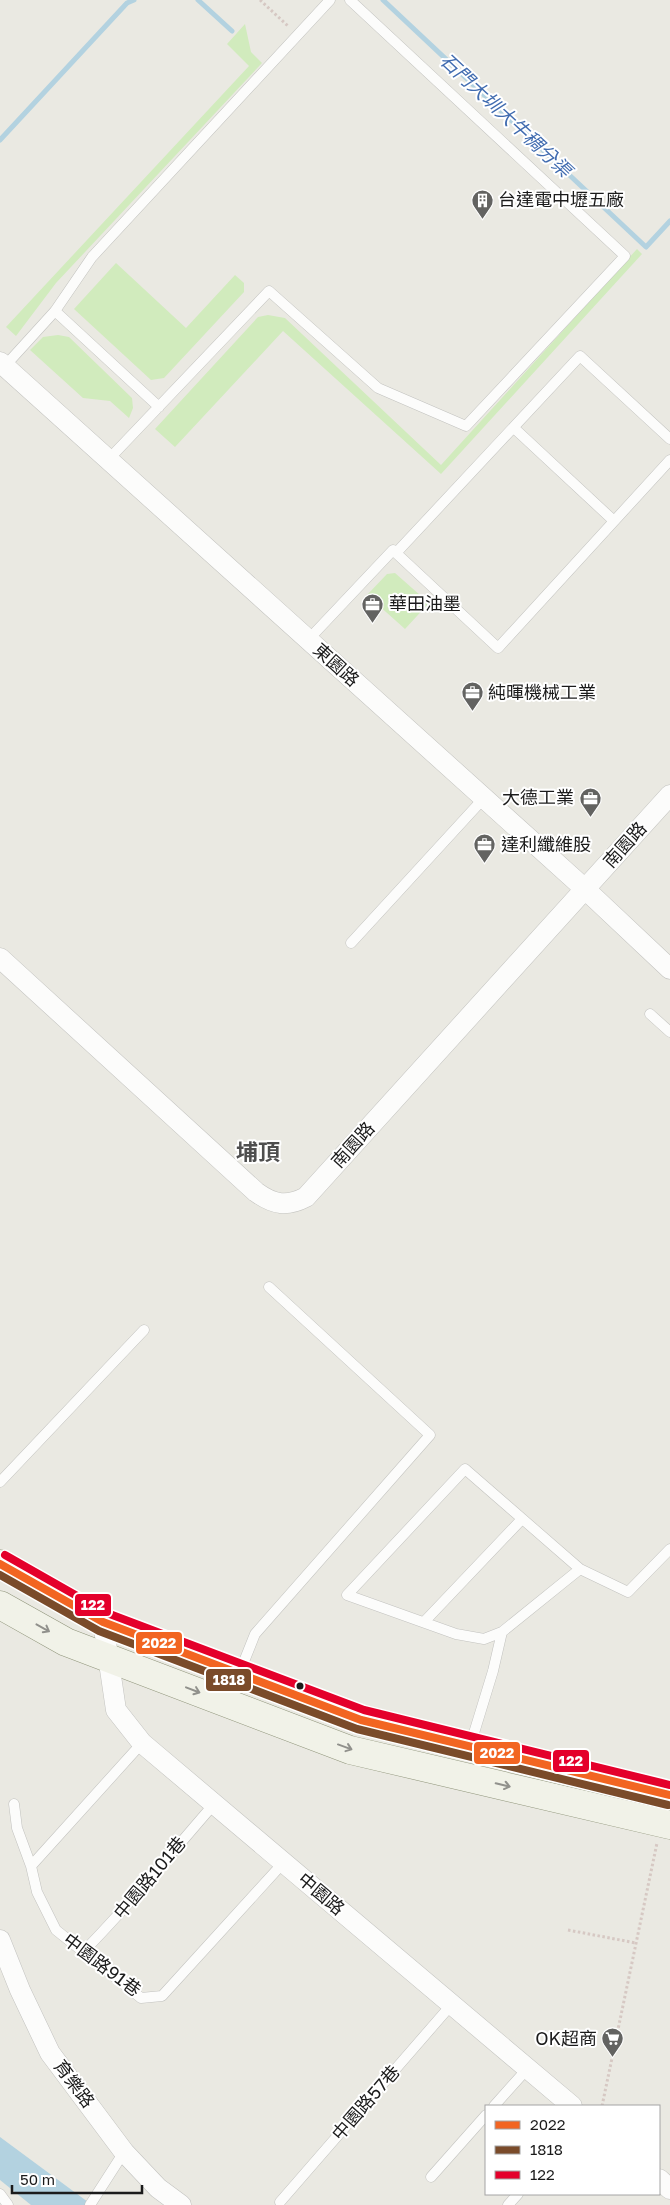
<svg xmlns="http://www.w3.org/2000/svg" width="670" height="2205" viewBox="0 0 670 2205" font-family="'Golos Text','Noto Sans TC',sans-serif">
  <rect width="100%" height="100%" fill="#eae9e2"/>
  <!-- grass -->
  <path fill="#d1ebbd" d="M245 24 251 52 262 63 56 283 16 336 6 327 249 66 227 44Z
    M637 249 642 254 441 474 283 331 175 447 155 429 258 317 268 315 285 318 441 465Z
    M116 263 186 328 235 275 244 283V292L164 378 151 380 74 309Z
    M58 335 69 337 132 398 133 408 129 418 110 401 83 398 30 350 43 337Z
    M395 573 429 603 405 629 367 595 387 574Z"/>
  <!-- water -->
  <path fill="#b3d2e0" d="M0 2137 92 2205H31L0 2180Z"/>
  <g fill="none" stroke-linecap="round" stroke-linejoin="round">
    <!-- stream -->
    <path stroke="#b3d2e0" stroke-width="5" d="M198 0 232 31
      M383 0 646 247 670 221
      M0 140 127 3 134 0"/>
    <defs>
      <path id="lane" d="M55 311 159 407
        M5 366 55 311 92 257 330 0
        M514 428 614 521
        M108 460 269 291 378 388 466 426 625 256 350 0
        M396 553 498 648 670 460
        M308 640 393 550 396 553 580 356 670 439
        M351 943 484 798
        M650 1014 670 1032
        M0 1482 144 1330
        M580 1569 502 1632 484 1639 456 1634 347 1595 465 1469 580 1569 628 1592 670 1549
        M424 1622 522 1519
        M239 1674 255 1634 430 1435 269 1287
        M470 1746 493 1671 502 1632
        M14 1804 17 1828 31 1866 37 1892 56 1930 141 1998 162 1996 284 1862
        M31 1866 142 1743
        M83 1952C130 1905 171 1853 215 1803
        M494 2106 528 2068
        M431 2177 486 2115
        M0 2194 8 2205
        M280 2202 452 2004
        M90 2205 124 2152
        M508 2205 518 2194"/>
      <path id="street" d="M0 362 585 889 670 969
        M0 958 256 1192C274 1205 287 1207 306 1197L670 795
        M103 1622 116 1710 142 1743 572 2106
        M0 1940 20 1990 50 2053 124 2152 158 2188 181 2205
        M659 2179 670 2189"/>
      <path id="secondary" d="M0 1564 103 1622 361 1720 670 1795
        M0 1605 66 1642 350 1750 670 1825"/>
    </defs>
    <!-- lane casing -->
    <use href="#lane" stroke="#c2c2bf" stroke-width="11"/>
    <!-- street casing -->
    <use href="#street" stroke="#c2c2bf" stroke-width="21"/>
    <!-- secondary casing -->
    <use href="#secondary" stroke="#8f947a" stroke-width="29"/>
    <!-- path -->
    <path stroke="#d6c8c3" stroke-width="3" stroke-dasharray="2.5 2.5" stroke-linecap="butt" d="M260 0 288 26
      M568 1930 636 1943
      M602 2106 657 1843"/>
    <!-- lane -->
    <use href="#lane" stroke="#fcfcfb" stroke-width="10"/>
    <!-- street -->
    <use href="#street" stroke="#fcfcfb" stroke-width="20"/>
    <!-- secondary -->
    <use href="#secondary" stroke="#f1f2e8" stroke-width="28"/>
    <defs>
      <path id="bus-1" d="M0 1564 103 1622 361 1720 670 1795"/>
      <path id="bus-2" d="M0 1575 99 1631 357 1729 668 1805"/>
      <path id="bus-3" d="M5 1555 107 1613 364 1710 670 1785"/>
    </defs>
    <!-- bus-1 casing -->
    <use href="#bus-1" stroke="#fff" stroke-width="11"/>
    <!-- bus-2 casing -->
    <use href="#bus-2" stroke="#fff" stroke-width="11"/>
    <!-- bus-3 casing -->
    <use href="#bus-3" stroke="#fff" stroke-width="11"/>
    <!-- bus-1 -->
    <use href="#bus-1" stroke="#f26522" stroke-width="8"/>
    <!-- bus-2 -->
    <use href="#bus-2" stroke="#7a4b2a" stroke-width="8"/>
    <!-- bus-3 -->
    <use href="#bus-3" stroke="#e4002b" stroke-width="8"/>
  </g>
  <!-- one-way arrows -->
  <defs><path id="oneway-shaft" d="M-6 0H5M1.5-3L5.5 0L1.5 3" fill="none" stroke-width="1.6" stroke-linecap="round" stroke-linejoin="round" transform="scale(1.25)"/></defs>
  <g stroke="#91918c">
    <use href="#oneway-shaft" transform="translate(43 1628) rotate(29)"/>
    <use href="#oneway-shaft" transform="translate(193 1690) rotate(21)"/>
    <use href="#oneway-shaft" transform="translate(345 1747) rotate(20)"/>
    <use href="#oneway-shaft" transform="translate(503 1785) rotate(13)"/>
  </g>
  <!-- icons -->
  <defs>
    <symbol id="building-pin" viewBox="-11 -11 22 30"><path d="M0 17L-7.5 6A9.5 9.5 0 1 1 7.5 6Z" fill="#636361" stroke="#fff"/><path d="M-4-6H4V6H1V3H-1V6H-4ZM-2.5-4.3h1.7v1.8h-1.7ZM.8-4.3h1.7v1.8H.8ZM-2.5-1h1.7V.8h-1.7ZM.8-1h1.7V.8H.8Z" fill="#fff"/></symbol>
    <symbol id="office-pin" viewBox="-11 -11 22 30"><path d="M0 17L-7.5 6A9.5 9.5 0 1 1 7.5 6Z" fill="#636361" stroke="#fff"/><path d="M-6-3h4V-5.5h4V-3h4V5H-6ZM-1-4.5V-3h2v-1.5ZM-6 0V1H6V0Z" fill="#fff"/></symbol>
    <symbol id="supermarket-pin" viewBox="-11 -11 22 30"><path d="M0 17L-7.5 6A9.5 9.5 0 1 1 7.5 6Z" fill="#636361" stroke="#fff"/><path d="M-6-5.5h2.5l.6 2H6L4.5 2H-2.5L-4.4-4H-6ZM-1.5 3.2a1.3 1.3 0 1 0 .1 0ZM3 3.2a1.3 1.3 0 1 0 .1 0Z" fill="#fff"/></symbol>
  </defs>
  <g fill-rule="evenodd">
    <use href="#building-pin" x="470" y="188" width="25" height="34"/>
    <use href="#office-pin" x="360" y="592" width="25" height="34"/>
    <use href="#office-pin" x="460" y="680" width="25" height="34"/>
    <use href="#office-pin" x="578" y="786" width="25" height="34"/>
    <use href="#office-pin" x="472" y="832" width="25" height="34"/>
    <use href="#supermarket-pin" x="600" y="2026" width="25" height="34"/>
  </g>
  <!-- markers -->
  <circle fill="#1b1b1b" stroke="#fff" stroke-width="2" cx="300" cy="1686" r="4.5"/>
  <g text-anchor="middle" stroke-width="4" stroke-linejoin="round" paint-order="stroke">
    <!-- poi labels -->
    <g font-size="18" fill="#1b1b1b" stroke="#fff" text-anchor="start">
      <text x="498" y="206">台達電中壢五廠</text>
      <text x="389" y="610">華田油墨</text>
      <text x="488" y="699">純暉機械工業</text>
      <text x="574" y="804" text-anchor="end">大德工業</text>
      <text x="501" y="851">達利纖維股</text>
      <text x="597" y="2045" text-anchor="end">OK超商</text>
    </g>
    <!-- street labels -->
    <g font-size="18" fill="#1b1b1b" stroke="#fff">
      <text transform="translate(336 665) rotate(42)" y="6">東園路</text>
      <text transform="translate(625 845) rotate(-48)" y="6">南園路</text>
      <text transform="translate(353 1145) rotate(-48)" y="6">南園路</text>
      <text transform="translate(150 1878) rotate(-50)" y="6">中園路101巷</text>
      <text transform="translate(321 1894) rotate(40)" y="6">中園路</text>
      <text transform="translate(102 1965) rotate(37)" y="6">中園路91巷</text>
      <text transform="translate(74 2084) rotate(53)" y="6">育樂路</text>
      <text transform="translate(366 2103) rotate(-49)" y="6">中園路57巷</text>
    </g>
    <!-- water labels -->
    <g font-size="19" font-style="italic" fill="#416cb0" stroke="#fff">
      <text transform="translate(506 115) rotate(43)" y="7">石門大圳大牛稠分渠</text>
    </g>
    <!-- district labels -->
    <g font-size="22" font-weight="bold" fill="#4e4e4e" stroke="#fff">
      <text x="258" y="1160">埔頂</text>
    </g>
  </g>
  <g stroke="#fff" stroke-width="2">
    <rect x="74" y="1593" width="38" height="24" rx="5" fill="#e4002b"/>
    <rect x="135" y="1631" width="48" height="24" rx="5" fill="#f26522"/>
    <rect x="205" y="1668" width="47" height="24" rx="5" fill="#7a4b2a"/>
    <rect x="473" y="1741" width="48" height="24" rx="5" fill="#f26522"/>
    <rect x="552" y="1749" width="38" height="24" rx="5" fill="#e4002b"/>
  </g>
  <g font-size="14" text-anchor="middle" font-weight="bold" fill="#fff">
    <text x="93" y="1610">122</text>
    <text x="159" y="1648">2022</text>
    <text x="229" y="1685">1818</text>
    <text x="497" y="1758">2022</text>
    <text x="571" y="1766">122</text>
  </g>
  <!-- legend -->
  <rect x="485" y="2105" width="175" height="90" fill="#ffffff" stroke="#a4a4a4"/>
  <rect x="495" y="2121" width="25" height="8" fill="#f26522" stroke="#a4a4a4"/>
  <text x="530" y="2130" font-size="15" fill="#1b1b1b">2022</text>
  <rect x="495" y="2146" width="25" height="8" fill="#7a4b2a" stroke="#a4a4a4"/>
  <text x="530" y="2155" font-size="15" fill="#1b1b1b">1818</text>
  <rect x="495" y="2171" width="25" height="8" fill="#e4002b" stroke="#a4a4a4"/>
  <text x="530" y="2180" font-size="15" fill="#1b1b1b">122</text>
  <!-- scale -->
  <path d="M12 2185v8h130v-8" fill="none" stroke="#1b1b1b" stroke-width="2.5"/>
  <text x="20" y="2185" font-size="15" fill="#1b1b1b" stroke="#ffffff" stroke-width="4" paint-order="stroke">50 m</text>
</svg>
